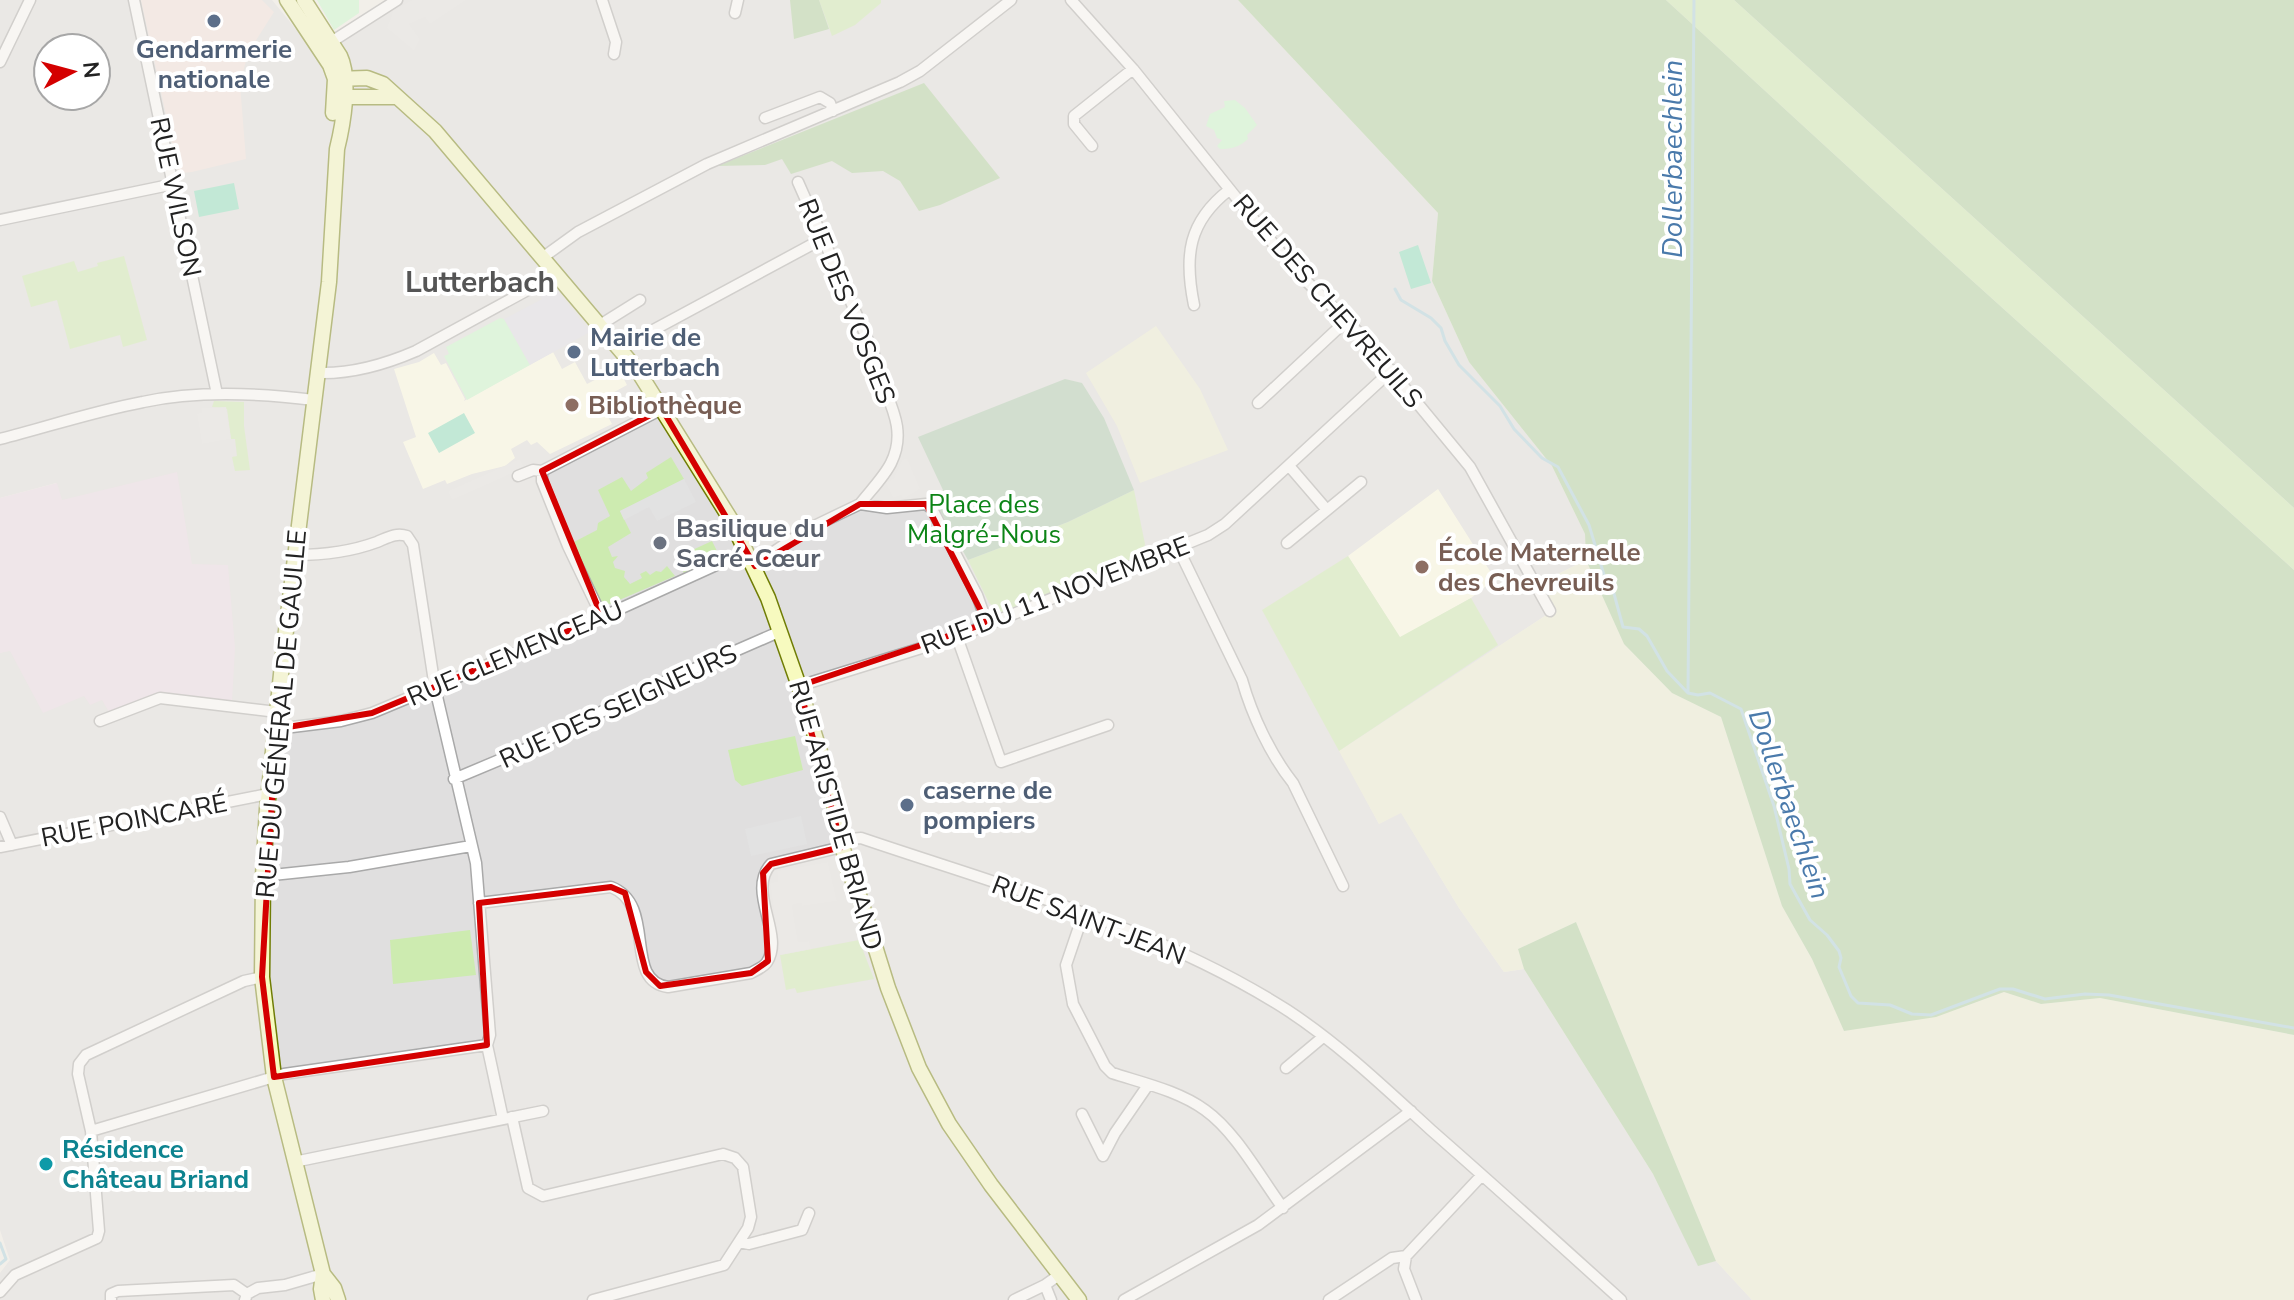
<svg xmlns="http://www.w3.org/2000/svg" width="2294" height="1300" viewBox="0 0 2294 1300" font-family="'Nunito Sans',sans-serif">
  <rect width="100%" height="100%" fill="#f2efe9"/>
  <!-- residential -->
  <path fill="#e0dfdf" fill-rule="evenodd" d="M0 0H272L313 50 389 0H1238L1438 213 1432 281 1469 362 1552 466 1585 534 1586 560 1542 582 1554 610 1340 751 1379 824 1401 812 1459 908 1504 972 1524 969 1653 1174 1698 1265 1716 1261 1752 1300H0V1273L10 1260 0 1230V653L227 565H192L61 500 56 483 0 498ZM48 48H96V96H48Z"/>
  <!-- industrial -->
  <path fill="#ebdbe8" d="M177 472 192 564 228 565 235 648 232 702 156 695 109 712 102 700 90 705 84 696 43 713 10 651 0 653V498L57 483 62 500Z"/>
  <!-- education -->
  <path fill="#ffffe5" d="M553 352 562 369 575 362 587 384 618 368 627 385 607 396 615 411 607 415 612 424 550 454 537 442 531 445 527 440 511 449 515 458 505 466 472 474 447 484 445 480 423 489 403 442 416 437 394 369 419 362 434 353 441 365 446 363 465 399 464 401Z
    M1438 489 1495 579 1471 598 1400 638 1348 556Z"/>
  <!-- military -->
  <path fill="#f3e3dd" d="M141 0H262L274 12 248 53 240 84 246 159 192 172 182 173 178 170Z"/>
  <!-- farmland -->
  <path fill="#eef0d5" d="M1156 326 1200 389 1228 450 1140 483 1117 426 1086 373Z
    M1586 560 1624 644 1672 693 1721 717 1782 906 1812 959 1844 1031 1964 1007 2004 992 2041 1004 2100 998 2294 1035V1300H1752L1716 1261 1576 922 1518 949 1524 969 1504 972 1459 908 1401 813 1379 824 1339 751 1554 610 1542 582Z"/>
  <!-- grass -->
  <path fill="#cdebb0" d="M819 0H881V3L855 25 832 36Z
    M1666 0H1734L2294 508V570L1956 266Z
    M124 256 147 340 123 347 120 335 70 349 57 300 31 307 22 276 74 261 78 272 98 266 97 263Z
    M214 401 244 402V426L250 470 235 471 232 457 237 456 235 439H231L227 409 212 407Z
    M671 457 684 479 620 511 631 533 608 547 612 557 618 556 613 562 615 568 625 571 624 577 630 584 642 578 640 574 646 571 650 575 656 571 661 572 667 566 675 576 610 604 600 602 572 543 597 530 598 523 610 516 598 490 622 477 631 491 648 478 646 473Z
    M1134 490 1145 544 1142 556 1003 613 989 603 968 560 1068 522Z
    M712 541 720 557 683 573 684 569 677 557Z
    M1348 556 1400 637 1471 598 1498 645 1339 751 1262 610Z
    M795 736 803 770 742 786 735 780 728 750Z
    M470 930 476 975 393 984 390 940Z
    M859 940 874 979 797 993 795 988 786 990 780 955Z"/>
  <!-- forest -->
  <path fill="#add19e" d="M790 0H819L829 29 794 39Z
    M1238 0H1666L1956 266 2294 570V1035L2100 998 2041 1004 2004 992 1936 1017 1844 1031 1812 959 1782 906 1721 717 1672 693 1624 644 1586 560 1585 534 1552 466 1469 362 1432 281 1438 213Z
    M1734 0H2294V508Z
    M924 83 1000 178 940 205 919 211 900 181 883 171 852 173 832 161 791 174 782 159 765 165 717 166Z
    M1576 922 1716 1261 1698 1266 1653 1174 1524 969 1518 949Z"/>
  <!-- cemetery -->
  <path fill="#aacbaf" d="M1065 379 1082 383 1104 418 1134 490 1068 522 968 560 939 509 943 490 918 437Z"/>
  <!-- park -->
  <path fill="#c8facc" d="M317 0H359V13L334 30Z
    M1235 100 1245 108 1257 125 1247 135 1248 139C1239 147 1232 149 1220 149L1217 146 1222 140 1217 138 1214 130 1206 126 1210 114 1225 107 1224 101Z
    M500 318 504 319 530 365 467 400 444 356 449 354 446 347Z"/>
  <!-- pitch -->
  <path fill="#88e0be" d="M234 183 239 209 199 217 194 191Z
    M1418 245 1431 283 1411 289 1399 252Z
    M464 413 475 433 439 453 428 433Z"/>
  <!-- parking -->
  <path fill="#e2e2e2" d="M412 0H466L430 24 425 17 409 24 420 39 414 51 387 28 393 11Z
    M226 407 231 439 202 444 197 414 202 412 201 408Z
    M907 458 920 489 903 499 901 495 893 498 886 483 894 478 902 460Z
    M520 459 524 468 452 500 448 491Z
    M684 479 696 502 657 521 649 507 624 520 620 511Z
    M801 816 807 844 751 856 745 829Z
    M828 862 837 901 802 906 801 903 792 905 798 942 809 941 811 949 780 955 770 883 778 881 777 871Z"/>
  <!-- plaza -->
  <path fill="#dddde8" d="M548 287 555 288 590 332 530 365 504 319 542 299 538 292Z"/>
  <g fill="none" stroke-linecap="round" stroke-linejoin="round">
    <!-- stream -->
    <path stroke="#aad3df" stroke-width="3" d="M1395 289 1401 300 1431 318 1441 328 1445 341 1459 365 1500 406 1514 429 1542 458 1558 467 1589 525 1604 575 1613 590 1623 627 1639 629 1647 636 1667 671 1687 692
      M1688 693 1698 695 1710 693 1741 709 1774 806 1789 869 1790 884 1810 920 1827 935 1839 951 1841 958 1839 967 1851 996 1858 1003 1890 1005 1912 1014 1931 1015 2000 989H2013L2045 999 2085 994 2109 995 2294 1028
      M1688 693 1694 0
      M0 1243 6 1259 0 1264"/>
    <defs>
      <path id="street" d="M134 0 217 394
        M602 0 616 42 614 54
        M1071 0 1133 69 1292 267 1362 336 1470 467 1550 611
        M735 13 738 0
        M328 44 397 0
        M0 62 30 0
        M765 118 820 97 830 103 833 111
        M1092 146 1074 124V116L1133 69
        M798 182 874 354C880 393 911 423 891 463 884 477 870 491 860 504
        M0 220 174 184
        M542 258 578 232 707 164 900 82 920 71 1011 0
        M1194 305C1184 256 1188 222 1229 190
        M600 325 640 300
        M620 348 824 238
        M318 373C351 374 386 364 416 351L555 275
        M1258 403 1347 320
        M0 439C47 427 95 411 143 402 198 390 258 393 314 400
        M1290 467 1327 510
        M542 471V481L568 546 602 617
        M518 476 533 470 542 471 662 409
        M1287 543 1361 482
        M1178 548 1242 680C1252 715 1270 754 1293 783L1343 886
        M295 555C323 555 350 552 377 542 387 538 396 532 407 536L413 545 435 688 476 863 490 1035 487 1045 503 1119
        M754 565 808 529 860 504 887 508 926 504 932 509 977 595 987 623
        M957 637 1001 762 1108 725
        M799 686 957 637 1208 535 1225 524 1392 370
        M100 721 160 698 277 712
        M276 729 341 721 372 713 602 617 747 551
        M454 779 547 740 632 696 781 631
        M0 817 12 845
        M840 840 861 838C1005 887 1157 927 1287 1010 1339 1044 1385 1088 1431 1130 1495 1186 1558 1243 1621 1300
        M0 847 268 794
        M263 876 349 867 471 846
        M479 903 611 887C658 905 622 981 668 987L751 973C756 970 764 967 767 962 785 934 746 892 771 864L842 847
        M1084 912 1066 965 1073 1004 1105 1066 1112 1073C1143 1083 1179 1091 1205 1110 1236 1132 1260 1177 1283 1208
        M1286 1068 1323 1037
        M1082 1114 1103 1156 1115 1133 1148 1085
        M512 1117 528 1188 543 1196 723 1154 735 1158 743 1167 751 1217 748 1228 724 1265 593 1300
        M91 1131 284 1074 487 1045
        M294 1162 543 1111
        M739 1242 749 1244 802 1230 809 1213
        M1045 1285 1051 1300
        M0 1292 15 1275 97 1238 99 1231 91 1131 78 1074 79 1064 86 1055 244 981 262 977
        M111 1300V1294L118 1291 234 1285 247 1294
        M245 1300 247 1294 258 1288 285 1285 323 1274
        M1014 1300 1045 1285 1059 1275
        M1124 1300 1258 1225 1411 1111
        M1329 1300 1392 1258 1406 1256
        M1416 1300 1404 1269 1406 1256 1482 1175"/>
      <path id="secondary" d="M287 0 330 65 335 79 333 113
        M304 0 340 56C351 79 343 125 337 149L329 282 283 655 267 809 263 876 262 977 274 1077 323 1274 321 1289 323 1300
        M335 79 367 78 383 84 435 131 638 371 731 520 768 598 799 686 829 780 847 867 859 895 888 988 919 1068 949 1124 991 1185 1079 1300
        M336 97H395
        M323 1274 334 1288 338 1300"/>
    </defs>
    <!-- street casing -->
    <use href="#street" stroke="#a9a9a9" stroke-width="13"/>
    <!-- secondary casing -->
    <use href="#secondary" stroke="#707d05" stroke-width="17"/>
    <!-- street -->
    <use href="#street" stroke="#fff" stroke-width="10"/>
    <!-- secondary -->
    <use href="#secondary" stroke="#f7fabf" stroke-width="14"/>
  </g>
  <!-- marked area -->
  <path d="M0 0H2294V1300H0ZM662 409 755 566 860 504H926L987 623 799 686 842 847 771 864 763 873 768 961 751 973 660 986 646 972 625 893 611 887 479 903 487 1045 274 1077 262 977 276 729 372 713 602 617 542 471Z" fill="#f2efe9" fill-opacity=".55" fill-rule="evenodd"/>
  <path fill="none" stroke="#d40000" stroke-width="6" stroke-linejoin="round" d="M662 409 755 566 860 504H926L987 623 799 686 842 847 771 864 763 873 768 961 751 973 660 986 646 972 625 893 611 887 479 903 487 1045 274 1077 262 977 276 729 372 713 602 617 542 471Z"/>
  <!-- markers -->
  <g fill="#5c6f8a" stroke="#fff" stroke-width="3">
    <circle cx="214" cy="21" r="8"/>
    <circle cx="574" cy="352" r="8"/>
    <circle cx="907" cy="805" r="8"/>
  </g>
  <g fill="#8d6e63" stroke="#fff" stroke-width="3">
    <circle cx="572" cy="405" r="8"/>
    <circle cx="1422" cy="567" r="8"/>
  </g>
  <circle fill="#6b7280" stroke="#fff" stroke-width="3" cx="660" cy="543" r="8"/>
  <circle fill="#0f9aa8" stroke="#fff" stroke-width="3" cx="46" cy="1164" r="8"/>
  <g text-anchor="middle" stroke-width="8" stroke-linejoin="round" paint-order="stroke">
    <!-- service labels -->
    <g font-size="26" font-weight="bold" fill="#4e5e75" stroke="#fff" text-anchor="start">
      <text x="214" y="58" text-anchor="middle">Gendarmerie<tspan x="214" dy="30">nationale</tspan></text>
      <text x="590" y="346">Mairie de<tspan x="590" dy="30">Lutterbach</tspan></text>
      <text x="923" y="799">caserne de<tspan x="923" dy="30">pompiers</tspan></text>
    </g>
    <!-- street labels -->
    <g font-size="26" fill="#222" stroke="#fff">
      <text transform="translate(176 197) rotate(78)" y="9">RUE WILSON</text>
      <text transform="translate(847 301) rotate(68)" y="9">RUE DES VOSGES</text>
      <text transform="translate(1328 301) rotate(49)" y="9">RUE DES CHEVREUILS</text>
      <text transform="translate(1055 595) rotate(-21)" y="9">RUE DU 11 NOVEMBRE</text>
      <text transform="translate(515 653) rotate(-23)" y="9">RUE CLEMENCEAU</text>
      <text transform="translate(618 706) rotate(-25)" y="9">RUE DES SEIGNEURS</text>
      <text transform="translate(281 714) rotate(-85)" y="9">RUE DU GÉNÉRAL DE GAULLE</text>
      <text transform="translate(836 815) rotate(74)" y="9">RUE ARISTIDE BRIAND</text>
      <text transform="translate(134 820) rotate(-11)" y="9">RUE POINCARÉ</text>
      <text transform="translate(1089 920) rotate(21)" y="9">RUE SAINT-JEAN</text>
    </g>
    <!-- education labels -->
    <g font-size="26" font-weight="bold" fill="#785e54" stroke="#fff" text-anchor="start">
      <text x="588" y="414">Bibliothèque</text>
      <text x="1438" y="561">École Maternelle<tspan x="1438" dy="30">des Chevreuils</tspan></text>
    </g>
    <!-- park labels -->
    <g font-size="26" fill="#0c8416" stroke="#fff">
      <text x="984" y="513">Place des<tspan x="984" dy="30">Malgré-Nous</tspan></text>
    </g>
    <!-- worship labels -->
    <g font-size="26" font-weight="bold" fill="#5b616d" stroke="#fff" text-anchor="start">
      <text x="676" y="537">Basilique du<tspan x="676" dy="30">Sacré-Cœur</tspan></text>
    </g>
    <!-- culture labels -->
    <g font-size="26" font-weight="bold" fill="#0d838f" stroke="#fff" text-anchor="start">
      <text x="62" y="1158">Résidence<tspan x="62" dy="30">Château Briand</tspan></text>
    </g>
    <!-- water labels -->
    <g font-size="28" font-style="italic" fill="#4a7aab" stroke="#fff">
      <text transform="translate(1672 159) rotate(-90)" y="10">Dollerbaechlein</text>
      <text transform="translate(1790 804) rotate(71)" y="10">Dollerbaechlein</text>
    </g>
    <!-- quarter labels -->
    <g font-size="30" font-weight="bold" fill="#555" stroke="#fff">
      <text x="480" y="292">Lutterbach</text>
    </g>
  </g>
  <!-- north arrow -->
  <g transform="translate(72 72) rotate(84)"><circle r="38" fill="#ffffff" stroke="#a7a7a7" stroke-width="2"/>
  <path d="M0-6L14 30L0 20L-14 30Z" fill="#d40000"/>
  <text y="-12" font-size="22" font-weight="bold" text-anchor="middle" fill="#222222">N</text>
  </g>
</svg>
